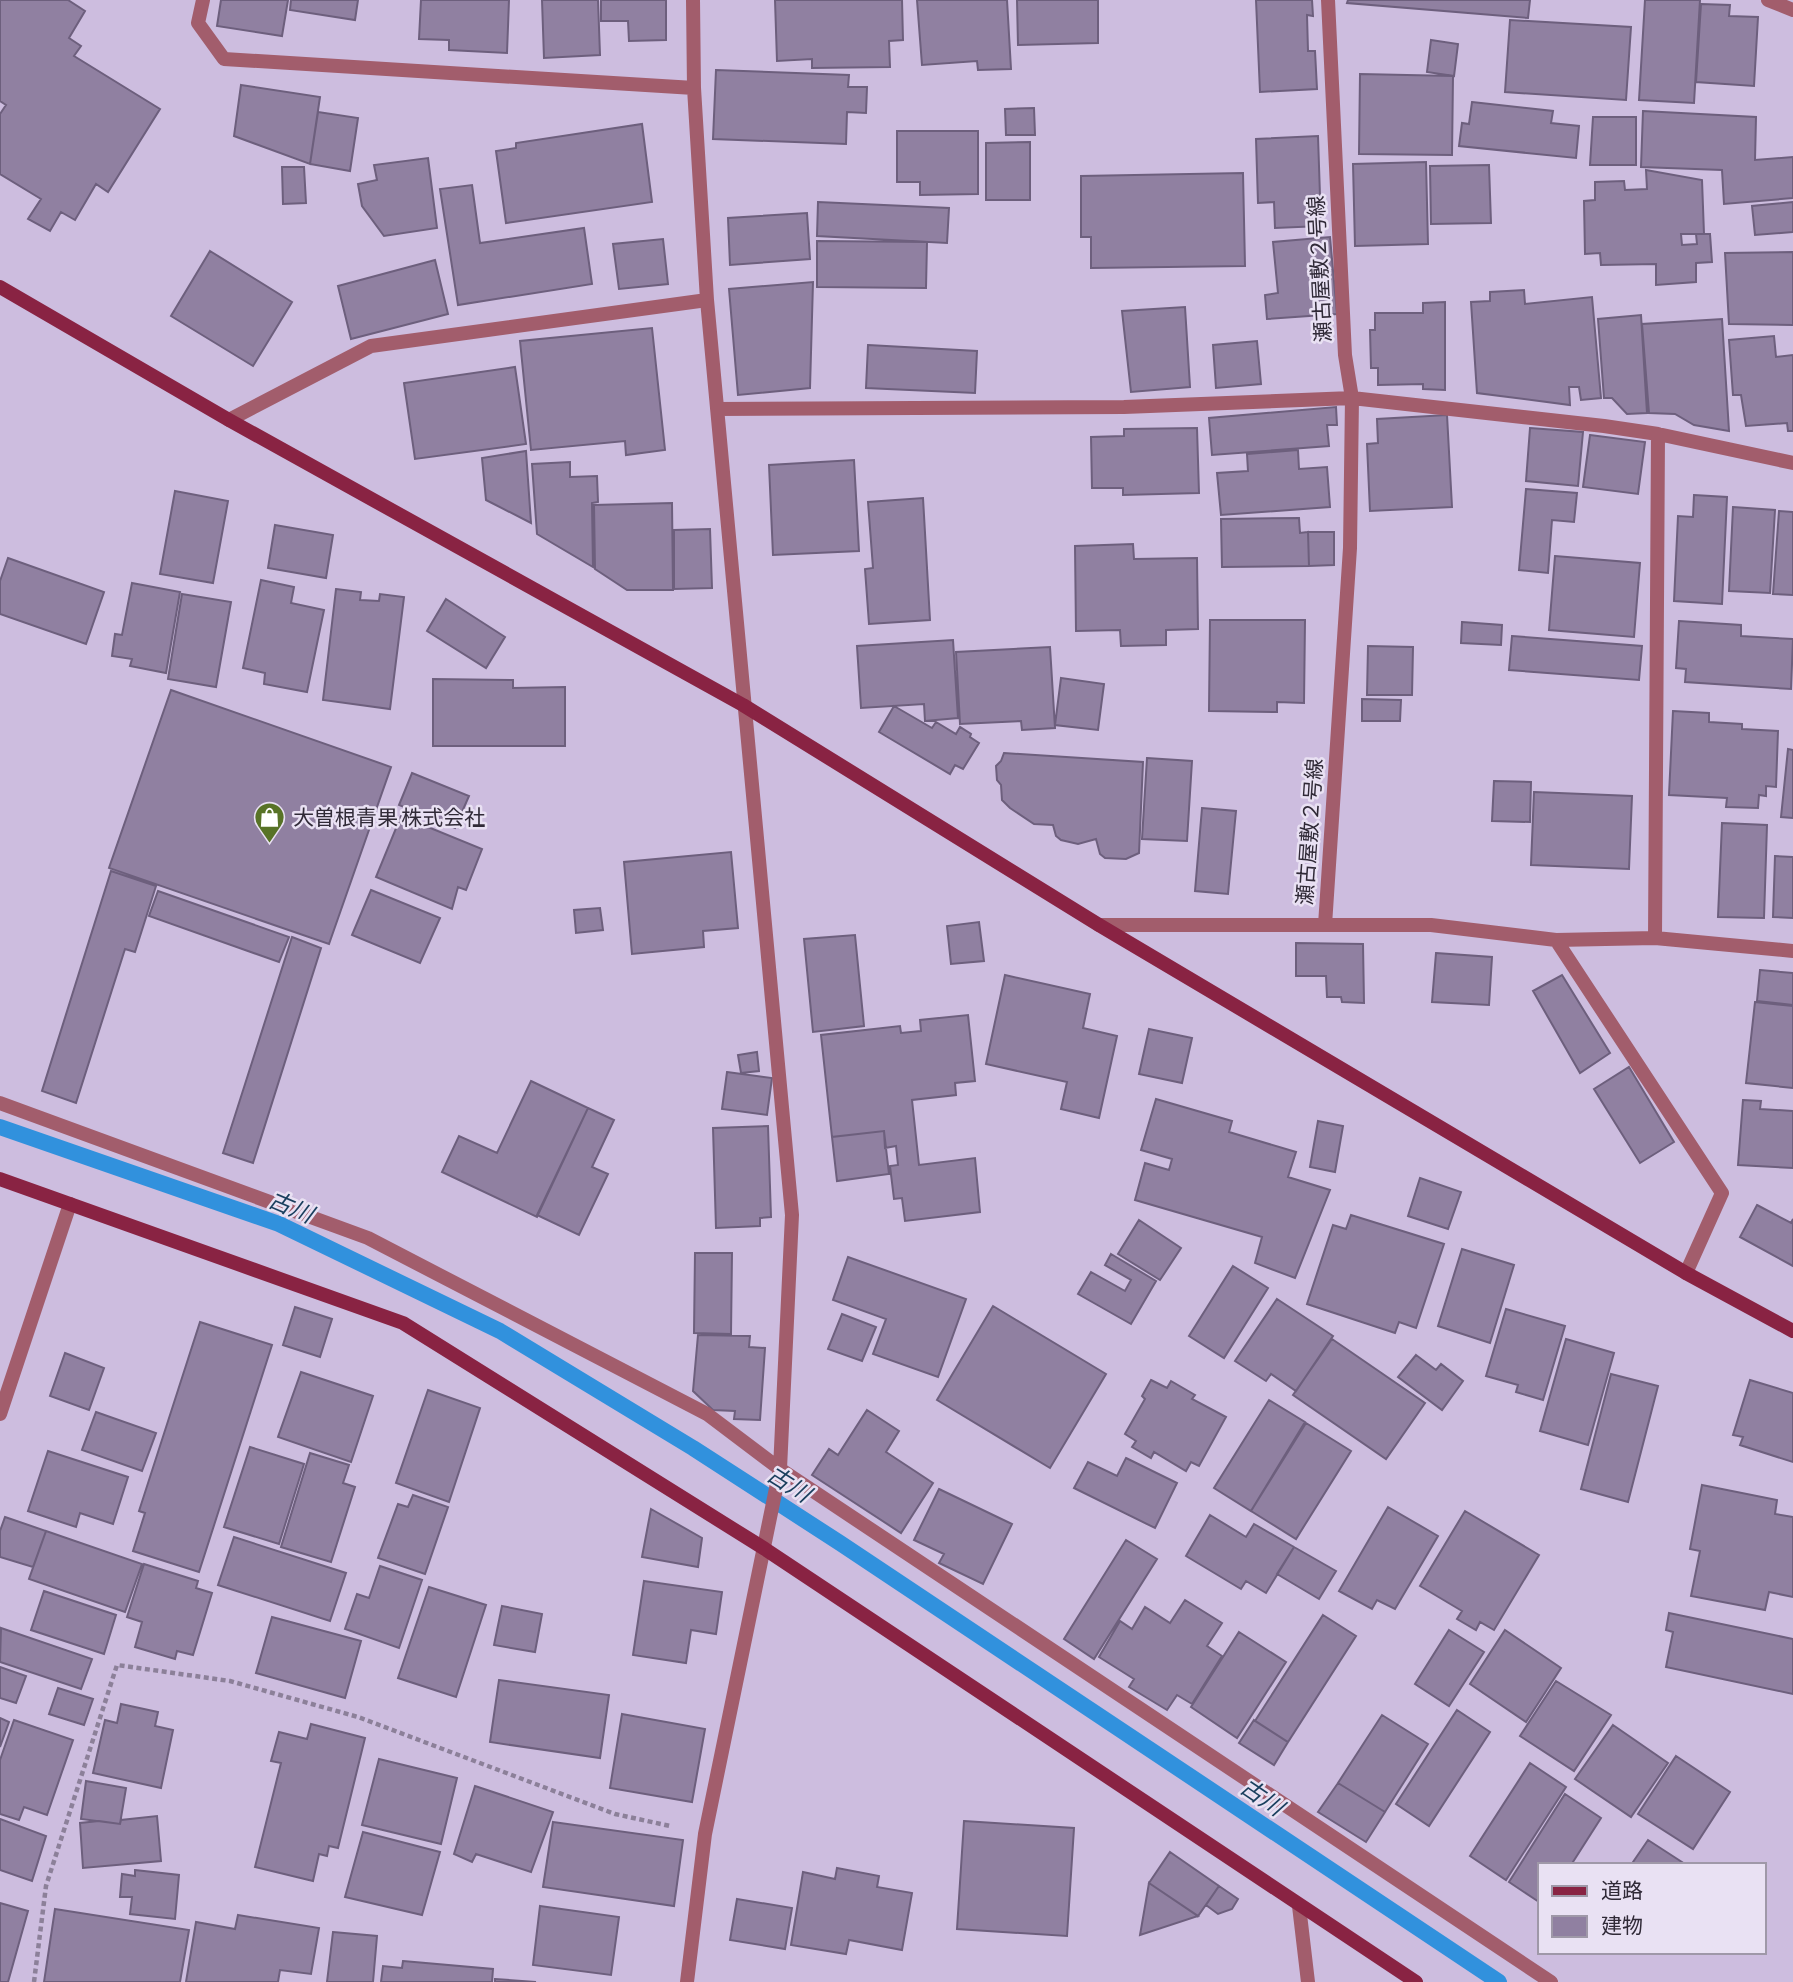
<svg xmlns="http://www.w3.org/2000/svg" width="1793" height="1982" viewBox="0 0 1793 1982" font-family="'Sofia Sans Condensed','Noto Sans JP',sans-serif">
  <rect width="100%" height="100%" fill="#cdbddf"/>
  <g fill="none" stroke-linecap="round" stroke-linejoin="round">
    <!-- stream -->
    <path stroke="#3191dd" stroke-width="16" d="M0 1127 279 1224 500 1331 693 1448 840 1543 1499 1982"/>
  </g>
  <!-- building -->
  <path fill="#9080a1" stroke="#6d5f7d" stroke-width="2" d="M0 0H68L85 11 69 38 81 46 74 56 160 109 108 192 96 184 75 220 61 212 50 231 28 219 41 199 0 174V114L6 105 0 101Z
    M221 0H288L282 36 217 26Z
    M291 0H358L355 20 290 10Z
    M421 0H509L507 53 449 50V40L419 39Z
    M542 0H598L600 55 544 58Z
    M601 0H666V40L629 41 628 21H601Z
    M775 0H902L903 40 889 41 890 67 812 68V59L777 61Z
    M917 0H1007L1011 69 978 70 977 61 922 65Z
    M1017 0H1098V43L1018 45Z
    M1256 0H1312L1313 16 1307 15 1308 51H1315L1317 89 1260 92Z
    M1348 0H1530L1528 18 1347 3Z
    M1645 0H1700L1694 103 1639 100Z
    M1701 4 1730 5 1729 16 1758 17 1754 86 1696 82Z
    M1510 20 1631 27 1626 100 1505 92Z
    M1431 40 1458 44 1454 76 1427 72Z
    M716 70 849 75 848 87H867L866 113 847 112 846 144 713 139Z
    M1360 74 1453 76 1452 155 1359 154Z
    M241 85 320 97 310 164 234 136Z
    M1472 102 1553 111 1551 123 1579 126 1576 158 1459 146 1462 123 1469 124Z
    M1034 108 1035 135H1006L1005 109Z
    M1643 111 1756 117 1755 160 1793 157V198L1724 204 1722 170 1641 167Z
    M318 112 358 118 350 171 310 164Z
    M1593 117H1636V165H1590Z
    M642 124 652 202 506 223 496 151 516 148V143Z
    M897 131H978V194L920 195V182H897Z
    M1318 136 1321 226 1275 228 1274 202 1258 203 1256 139Z
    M1030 142V200H986V143Z
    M428 158 437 228 384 236 362 206 358 184 377 180 374 165Z
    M1426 162 1428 244 1355 246 1353 164Z
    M1489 165 1491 223 1431 224 1430 166Z
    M282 167H304L306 203 283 204Z
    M1646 170 1702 180 1704 234H1681L1682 245 1697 244 1696 234H1710L1712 262 1696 263V282L1656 285V264L1601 265 1600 253 1585 254 1584 201 1595 200V182L1624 181 1625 190 1647 189Z
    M1243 173 1245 266 1091 268V237H1081V176Z
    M472 185 480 243 584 228 592 284 458 305 440 189Z
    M818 202 949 208 947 243 817 236Z
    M1793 202V232L1755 235 1752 206Z
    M807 213 810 259 730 265 728 218Z
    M1330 237 1337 314 1267 319 1265 295 1278 293 1273 242Z
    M663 239 668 284 619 289 613 244Z
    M817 241 927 242 926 288 817 287Z
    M210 251 292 302 253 366 171 316Z
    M1793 252V325L1729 324 1725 253Z
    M435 260 448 314 351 339 338 286Z
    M813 282 810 388 738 395 729 289Z
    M1524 290 1525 304 1592 297 1601 398 1581 400 1579 387H1569L1570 405 1477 393 1471 302 1490 301V292Z
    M1445 302V390L1423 389V384L1378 385V368H1371L1370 330H1375V313H1423V303Z
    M1185 307 1190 387 1131 392 1122 311Z
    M1641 315 1647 413 1627 414 1612 398H1604L1598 319Z
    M1722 319 1729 431 1694 425 1675 414 1649 413 1642 324Z
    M652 328 665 450 626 455 625 441 531 450 520 341Z
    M1774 336 1776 357 1793 355V431H1788L1787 423 1746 426 1741 395H1733L1729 340Z
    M1257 341 1261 384 1216 388 1213 345Z
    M868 345 977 351 975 393 866 388Z
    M515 367 526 444 415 459 404 383Z
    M1336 407 1337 425H1327L1329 446 1212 455 1209 418Z
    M1447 415 1452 507 1370 511 1367 444 1378 443 1377 419Z
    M1197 428 1199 493 1123 495V488H1092L1091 437 1124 436V429Z
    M1530 428 1583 432 1578 486 1526 481Z
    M1590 435 1645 442 1638 494 1583 487Z
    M1298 450 1299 469 1327 467 1330 507 1221 515 1217 473 1248 471 1247 454Z
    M526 451 531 523 486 500 482 458Z
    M854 460 859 551 773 555 769 465Z
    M570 462V477L597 476 598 502 592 503 593 567 537 534 532 464Z
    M1526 489 1577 493 1574 522 1552 520 1548 573 1519 570Z
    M175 491 228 501 213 583 160 574Z
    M1694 495 1727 497 1722 604 1674 601 1678 516 1693 517Z
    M923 498 930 620 869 624 865 569 873 568 868 502Z
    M672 503 673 590H627L595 569 594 505Z
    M1733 507 1775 510 1770 593 1729 591Z
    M1779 511 1793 512V595L1773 594Z
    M1299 518 1300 533 1308 532 1309 566 1222 567 1221 519Z
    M275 525 333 535 326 578 268 568Z
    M710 529 712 588 674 589V530Z
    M1308 532H1334V565L1309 566Z
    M1133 544 1134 559 1197 558 1198 629 1166 630V645L1121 646 1120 630 1076 631 1075 546Z
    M1555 556 1640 563 1634 637 1549 630Z
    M8 558 104 592 86 644 0 614V581Z
    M261 580 294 587 291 603 324 610 307 692 264 684 265 673 243 668Z
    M132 583 180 592 166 673 130 666 132 659 112 656 115 634 122 635Z
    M336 589 361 592 360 600 379 601 380 594 404 597 390 709 323 700Z
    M182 594 231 602 216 687 168 679Z
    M446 599 505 637 486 668 427 631Z
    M1210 620H1305L1304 703 1277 702V712L1209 711Z
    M1679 621 1741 625V636L1793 639 1791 689 1685 682 1686 669 1676 668Z
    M1462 622 1502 625 1501 645 1461 643Z
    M1512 636 1642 646 1639 680 1509 670Z
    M953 640 958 718 925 721 924 704 861 708 857 646Z
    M1368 646 1413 647 1412 695H1367Z
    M1050 647 1055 728 1022 730 1021 721 960 724 956 652Z
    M1061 678 1104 684 1098 730 1055 725Z
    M433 679 513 680V688L565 687V746H433Z
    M171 690 391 767 329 944 109 868Z
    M1362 699 1401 700 1400 721H1362Z
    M894 706 932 728 936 722 956 734 960 727 971 734 970 737 979 743 963 769 955 765 950 774 879 732Z
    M1673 711 1709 713V722L1742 724V729L1778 731 1776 787 1766 786V796L1759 795 1758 808 1726 807 1727 798 1669 795Z
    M1788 749 1793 750V818L1781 817Z
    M1004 753 1143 762 1139 853 1126 859 1105 858 1100 854 1096 839 1078 844 1061 840 1056 836 1053 825 1034 824 1010 808 1002 800 1001 785 997 780 996 766 1001 761Z
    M1147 758 1192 761 1187 841 1142 839Z
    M412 773 469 796 455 828 399 805Z
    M1494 781 1531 782 1530 822 1492 821Z
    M1534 792 1632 796 1629 869 1531 865Z
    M1202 808 1236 811 1228 894 1195 891Z
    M401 816 482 849 466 890 458 887 452 909 376 877Z
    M1722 823 1767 825 1764 918 1718 917Z
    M731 852 738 928 703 931 704 947 632 954 624 862Z
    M1775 856 1793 857V918L1773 917Z
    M111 871 156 886 135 952 125 949 76 1103 42 1091Z
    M371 890 440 918 420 963 352 935Z
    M158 891 289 937 279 962 149 916Z
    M600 908 603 930 576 933 574 910Z
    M979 922 984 961 951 964 947 926Z
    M855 935 864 1026 813 1032 804 939Z
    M292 937 321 948 253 1163 223 1153Z
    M1296 943 1363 944 1364 1003 1342 1002 1341 997H1327L1326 976H1296Z
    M1436 953 1492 957 1489 1005 1432 1002Z
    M1760 970 1793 973V1005L1757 1001Z
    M1005 975 1090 994 1083 1028 1117 1036 1099 1118 1061 1109 1067 1082 986 1064Z
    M1562 975 1610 1053 1580 1073 1533 991Z
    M1755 1002 1793 1006V1088L1746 1083Z
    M968 1015 975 1081 955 1083 956 1095 912 1100 919 1165 975 1158 980 1212 905 1221 902 1198 894 1199 890 1166 898 1165 896 1146 885 1148 884 1131 832 1137 821 1035 900 1026 901 1033 921 1031 920 1020Z
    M1149 1029 1192 1038 1182 1083 1139 1074Z
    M757 1052 759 1071 741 1073 738 1055Z
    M1629 1067 1674 1142 1640 1163 1594 1089Z
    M727 1072 772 1078 767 1115 722 1109Z
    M531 1081 588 1108 537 1217 442 1172 459 1136 497 1153Z
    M1156 1099 1232 1121 1229 1132 1296 1152 1288 1177 1330 1190 1295 1278 1255 1263 1262 1237 1135 1200 1145 1163 1169 1170 1172 1159 1141 1150Z
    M1743 1100 1761 1101 1760 1109 1793 1111V1168L1738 1165Z
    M588 1108 614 1120 592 1167 608 1174 579 1235 537 1215Z
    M1318 1121 1343 1126 1335 1172 1310 1167Z
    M768 1126 771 1217 760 1218V1226L716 1228 713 1128Z
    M884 1131 889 1174 837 1181 832 1137Z
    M1420 1178 1461 1192 1448 1229 1408 1216Z
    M1757 1205 1791 1223 1793 1219V1266L1740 1237Z
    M1351 1215 1444 1244 1416 1328 1399 1322 1395 1333 1307 1304 1333 1225 1346 1229Z
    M1139 1220 1181 1248 1160 1280 1118 1254Z
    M1462 1249 1514 1265 1490 1343 1438 1326Z
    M695 1253H732L731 1334 694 1333Z
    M1111 1254 1156 1281 1131 1324 1078 1294 1091 1272 1125 1291 1131 1280 1105 1265Z
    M848 1257 966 1299 938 1377 873 1354 886 1319 833 1300Z
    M1233 1266 1268 1288 1224 1358 1189 1336Z
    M1277 1299 1333 1336 1296 1391 1271 1374 1266 1381 1235 1361Z
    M993 1306 1106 1374 1050 1468 937 1400Z
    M295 1307 332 1319 320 1357 283 1345Z
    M1506 1309 1565 1326 1543 1400 1516 1392 1518 1385 1486 1376Z
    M842 1314 876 1327 862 1361 828 1349Z
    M200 1322 272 1345 199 1572 133 1551 145 1513 139 1511Z
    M698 1335 750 1336 749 1347 765 1348 760 1420 734 1419 735 1411 713 1410 693 1391Z
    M1332 1339 1425 1403 1386 1459 1293 1395Z
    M1566 1339 1614 1353 1588 1445 1540 1431Z
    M65 1353 104 1368 89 1410 50 1396Z
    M1416 1355 1436 1370 1441 1364 1463 1381 1442 1410 1398 1377Z
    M301 1372 373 1396 351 1462 278 1437Z
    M1611 1374 1658 1386 1628 1502 1581 1489Z
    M1151 1380 1167 1388 1171 1381 1195 1395 1192 1399 1226 1417 1199 1466 1191 1462 1186 1471 1154 1452 1151 1458 1132 1447 1136 1441 1125 1434 1145 1399 1142 1396Z
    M1750 1380 1793 1393V1462L1740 1445 1743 1437 1733 1435Z
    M428 1390 480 1408 449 1502 396 1483Z
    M1269 1400 1305 1422 1251 1511 1214 1488Z
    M867 1410 899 1431 886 1452 933 1483 901 1533 812 1475 829 1449 838 1455Z
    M96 1412 156 1433 142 1471 82 1450Z
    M1306 1423 1351 1451 1296 1539 1251 1511Z
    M250 1447 304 1464 279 1544 224 1527Z
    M48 1451 128 1477 113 1524 80 1513 76 1527 28 1511Z
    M310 1453 349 1465 343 1483 355 1487 331 1562 281 1547Z
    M1126 1458 1177 1483 1155 1528 1074 1488 1088 1462 1117 1476Z
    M1702 1485 1777 1500 1775 1514 1793 1517V1597L1769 1592 1765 1610 1691 1596 1700 1551 1690 1549Z
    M939 1489 1012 1524 983 1584 939 1563 944 1554 914 1540Z
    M413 1495 448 1507 425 1574 378 1558 398 1504 408 1507Z
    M1388 1507 1438 1536 1395 1609 1377 1600 1372 1609 1339 1591Z
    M651 1509 702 1538 698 1567 642 1557Z
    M1465 1511 1539 1555 1494 1630 1480 1622 1476 1630 1457 1619 1462 1611 1420 1586Z
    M1210 1515 1246 1537 1254 1524 1294 1547 1266 1593 1246 1581 1241 1589 1186 1556Z
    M5 1517 46 1531 33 1567 0 1557V1531Z
    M46 1531 142 1564 125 1612 29 1579Z
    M234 1537 346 1573 330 1621 218 1585Z
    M1126 1540 1157 1559 1094 1659 1064 1639Z
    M1294 1547 1336 1571 1319 1599 1277 1574Z
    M144 1564 198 1581 196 1588 212 1593 193 1655 177 1651 175 1659 135 1647 142 1622 127 1617Z
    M380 1566 422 1580 399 1648 345 1629 357 1594 369 1598Z
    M644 1581 722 1592 716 1634 691 1630 686 1663 633 1655Z
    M429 1587 486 1605 456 1697 398 1678Z
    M44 1591 116 1615 104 1654 31 1630Z
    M1185 1600 1222 1623 1207 1646 1222 1656 1192 1704 1177 1695 1167 1710 1129 1687 1134 1679 1099 1657 1120 1621 1132 1629 1145 1607 1170 1623Z
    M502 1606 542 1614 535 1652 494 1645Z
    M1669 1613 1793 1639V1694L1666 1667 1673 1632 1666 1630Z
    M1323 1615 1356 1636 1288 1742 1255 1721Z
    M272 1617 361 1641 345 1698 256 1673Z
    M1 1628 92 1659 81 1689 0 1662Z
    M1449 1630 1484 1652 1449 1706 1415 1684Z
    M1505 1630 1561 1668 1526 1722 1470 1684Z
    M1239 1632 1286 1662 1237 1738 1191 1707Z
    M0 1667 26 1676 16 1703 0 1698Z
    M499 1680 609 1695 600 1758 490 1742Z
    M1556 1681 1611 1715 1574 1771 1520 1736Z
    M58 1688 93 1699 84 1725 49 1714Z
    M121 1704 158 1712 155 1726 173 1730 161 1788 93 1773 105 1720 117 1723Z
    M1457 1710 1490 1732 1429 1826 1396 1804Z
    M622 1714 705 1729 692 1802 610 1788Z
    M1382 1715 1428 1744 1385 1812 1338 1783Z
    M0 1718 9 1722 0 1747Z
    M14 1720 73 1740 47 1815 24 1807 19 1820 0 1814V1760Z
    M1254 1720 1288 1742 1274 1765 1239 1743Z
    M311 1724 365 1738 338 1848 329 1846 327 1856 319 1854 313 1881 255 1867 281 1763 271 1761 279 1732 307 1739Z
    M1613 1725 1668 1763 1631 1817 1575 1779Z
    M1676 1756 1730 1792 1693 1849 1638 1814Z
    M379 1759 457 1778 441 1844 362 1825Z
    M1530 1763 1566 1787 1506 1880 1470 1856Z
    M86 1781 126 1788 120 1824 81 1819Z
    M1338 1783 1385 1812 1366 1842 1318 1812Z
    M475 1786 553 1812 531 1872 476 1854 472 1862 454 1854Z
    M1565 1794 1601 1818 1571 1865H1539V1902L1509 1882Z
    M157 1816 161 1861 83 1868 80 1823 99 1821 120 1824 121 1820Z
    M0 1819 46 1836 32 1881 0 1870Z
    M964 1821 1074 1828 1067 1936 957 1929Z
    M553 1822 683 1840 674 1906 543 1887Z
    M363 1832 440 1852 422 1915 345 1897Z
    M1648 1840 1685 1864 1631 1865Z
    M1170 1852 1219 1886 1198 1916 1149 1883Z
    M837 1868 879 1876 877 1887 912 1893 902 1950 849 1940 846 1954 791 1945 803 1872 835 1879Z
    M135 1870 179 1875 175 1919 130 1914 132 1897H120L122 1874 135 1876Z
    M1149 1883 1198 1916 1140 1935Z
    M1219 1886 1238 1899 1232 1909 1218 1914 1206 1905Z
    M737 1899 792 1908 785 1949 730 1940Z
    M0 1903 28 1911 8 1982H0Z
    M540 1906 619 1917 611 1975 533 1965Z
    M55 1909 189 1930 180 1982H44Z
    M238 1915 319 1928 311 1974 280 1970 278 1982H186L196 1922 235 1929Z
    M333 1932 377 1936 373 1982H327Z
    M403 1961 493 1969 492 1982H381L383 1966 402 1968Z
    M495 1979 536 1982H495Z"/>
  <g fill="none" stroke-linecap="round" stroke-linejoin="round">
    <!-- path -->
    <path stroke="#8c8099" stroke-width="4.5" stroke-dasharray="5 3.5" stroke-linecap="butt" d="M34 1982 46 1886 117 1665 230 1681 358 1717 615 1814 670 1826"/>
    <!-- lane -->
    <path stroke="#a25d6c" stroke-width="14" d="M1768 0 1793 10
      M1299 1906 1308 1982"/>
    <!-- street -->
    <path stroke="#a25d6c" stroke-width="14" d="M203 0 198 23 224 59 694 88
      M717 409 1124 407 1352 398 1604 426 1658 434 1793 463
      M229 420 371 346 707 300
      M1099 925H1431L1556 940 1655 938 1793 951
      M1325 925 1350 548 1352 398 1345 355 1328 0
      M1655 938 1658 434
      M1556 940 1722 1193 1686 1273
      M0 1103 368 1238 707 1414 780 1469 1551 1982
      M0 1414 70 1204
      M687 1982 705 1834 780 1469 792 1215 707 300 694 88 693 0"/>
    <!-- secondary -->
    <path stroke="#892343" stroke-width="14" d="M0 287 229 420 743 705 1099 925 1686 1273 1793 1331
      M0 1179 403 1323 765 1549 1416 1982"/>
  </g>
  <!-- icons -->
  <defs>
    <symbol id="shop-pin" viewBox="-11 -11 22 30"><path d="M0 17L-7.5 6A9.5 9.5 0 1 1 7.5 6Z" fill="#587327" stroke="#e9e1f3"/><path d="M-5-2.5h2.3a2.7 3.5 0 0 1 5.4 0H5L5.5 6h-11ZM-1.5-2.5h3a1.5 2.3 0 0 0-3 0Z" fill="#fff"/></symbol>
  </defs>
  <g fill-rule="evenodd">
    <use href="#shop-pin" x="252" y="800" width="35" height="47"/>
  </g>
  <g text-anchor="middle" stroke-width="5" stroke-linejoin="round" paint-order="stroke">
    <!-- street labels -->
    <g font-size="21" fill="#302a37" stroke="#e9e1f3">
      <text transform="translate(1320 269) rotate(-93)" y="7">瀬古屋敷２号線</text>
      <text transform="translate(1310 832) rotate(-86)" y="7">瀬古屋敷２号線</text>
    </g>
    <!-- poi labels -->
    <g font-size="21" fill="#302a37" stroke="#e9e1f3" text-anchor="start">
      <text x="293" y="825">大曽根青果 株式会社</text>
    </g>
    <!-- water labels -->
    <g font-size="23" font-style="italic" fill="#193e5d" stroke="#e9e1f3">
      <text transform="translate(291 1207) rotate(23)" y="8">古川</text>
      <text transform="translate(789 1484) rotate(32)" y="8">古川</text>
      <text transform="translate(1262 1797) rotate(34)" y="8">古川</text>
    </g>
  </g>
  <!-- legend -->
  <rect x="1538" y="1863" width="228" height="91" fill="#e9e1f3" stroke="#9f98a8" stroke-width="2"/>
  <rect x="1552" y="1886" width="35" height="10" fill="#892343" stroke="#9f98a8" stroke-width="2"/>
  <text x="1601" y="1898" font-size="21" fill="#302a37">道路</text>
  <rect x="1552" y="1916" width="35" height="21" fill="#9080a1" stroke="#9f98a8" stroke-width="2"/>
  <text x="1601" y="1933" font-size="21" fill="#302a37">建物</text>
</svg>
